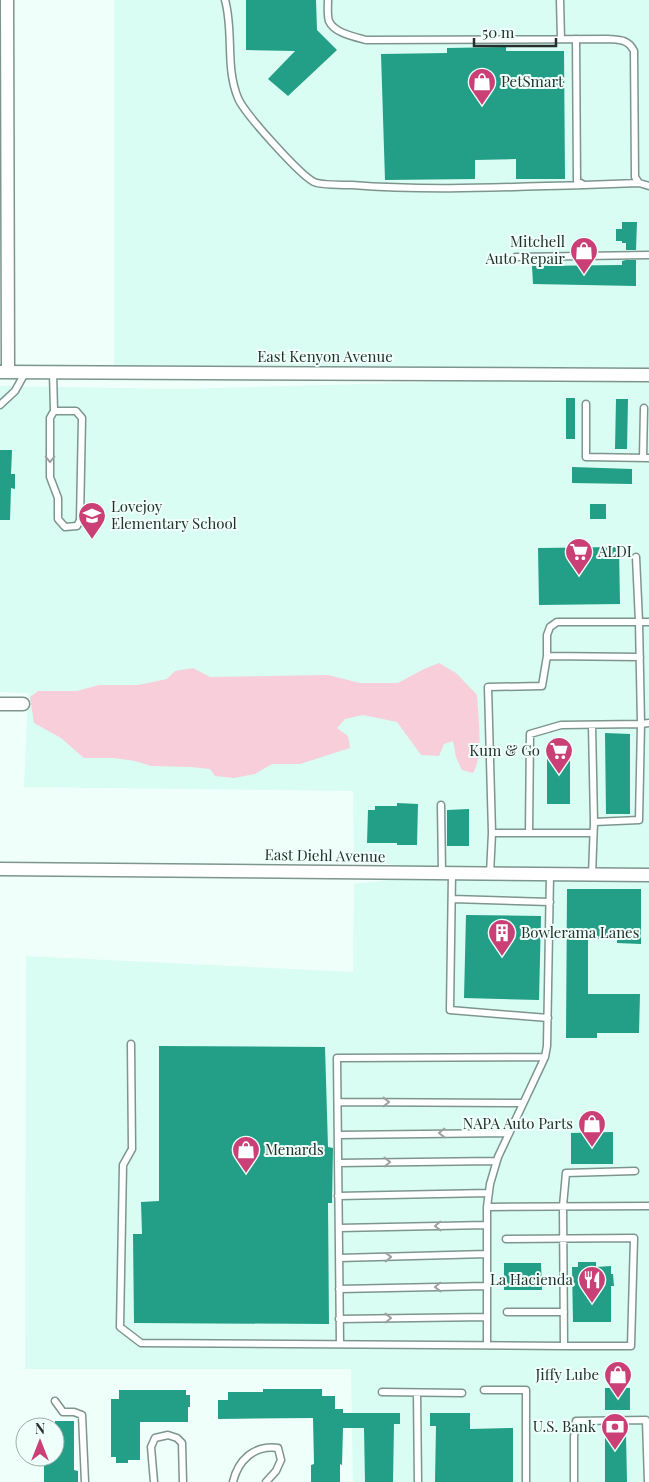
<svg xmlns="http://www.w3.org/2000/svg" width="649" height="1482" viewBox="0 0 649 1482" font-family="'Playfair Display',serif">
  <rect width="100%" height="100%" fill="#effffa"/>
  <!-- built -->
  <path fill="#d9fdf2" d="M114 0H649V375L114 372Z
    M649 376V1482H353L351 1369H25L26 956 353 972 354 884 449 873 354 859 353 791 24 787 28 693 0 692V386L181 389Z"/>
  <!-- green -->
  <path fill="#f7ced9" d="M439 663 456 673 477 695C478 716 484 755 473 773L462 770 456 757 453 741 444 744 439 756 421 755 397 722 363 715 345 719 337 728 348 736 350 748 300 764H272L255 774 234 778 215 776 210 769 191 767 151 766 135 761 114 758H84L61 738 34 723 30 697 38 691H77L99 685H138L167 679 175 671 193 668 210 677 328 675 360 683H398L424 669Z"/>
  <!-- building -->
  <path fill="#229f86" d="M246 0H316L317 30 337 50 288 96 268 79 295 51 246 50Z
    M506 47V51H564L565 179H516V159L475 160V179L385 180 381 54 447 53V48Z
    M622 222H637L636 250H626V243H622V241H616V229H622Z
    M626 260H636V286L533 284 532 266 622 265V261Z
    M566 398H575V439H566Z
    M616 399H628L627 449H615Z
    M0 450H12L11 474H15V489L11 488 10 520H0Z
    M572 467 632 469V484L572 483Z
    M590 504H606V519H590Z
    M619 547 620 604 539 605 538 548Z
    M605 733 630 734V814H606Z
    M547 746H570V804H547Z
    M397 803 418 804 417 845H397V843H367L368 810H375V806H397Z
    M469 809V846H447V810Z
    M567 889H641V944L617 943V939H588V994H640L639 1033H597V1038H566Z
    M466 915 541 916 539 1000 464 998Z
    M159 1046 325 1047 328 1147 333 1148 332 1203H328L329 1324 134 1323 133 1234H142L141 1202 159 1201Z
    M613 1132V1164H571V1133Z
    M578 1262H596V1267L611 1266V1274H613L614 1286H611V1322H573L572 1267H578Z
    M504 1263H541L542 1290H504Z
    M605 1388H630V1410H605Z
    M263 1389H322V1396H335V1409H343V1413H400V1424H394L393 1482H365L364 1428H343L342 1465 340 1464V1482H311V1465L314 1464 313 1418 218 1419V1400H228V1392H263Z
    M119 1390H186V1395H190V1407H188V1422H140V1460H128V1463H116V1457H111V1399H119Z
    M430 1413H470V1429L513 1428V1482H435L436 1426H430Z
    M55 1421H74V1470L78 1471V1482H44V1457H55Z
    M626 1435 627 1482H605V1436Z"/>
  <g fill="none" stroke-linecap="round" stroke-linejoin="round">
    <defs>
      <path id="lane" d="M225 0C234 32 225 67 238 98 244 113 300 175 314 182 320 185 344 185 352 185 429 191 507 187 584 185
        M328 0C328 7 327 15 329 21 334 33 355 37 366 40L608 39C620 40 628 39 634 51L635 177 639 183 649 186
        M560 0 561 39
        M576 39 577 181 584 185 639 183
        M516 257 649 255
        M53 372 54 411 50 418V477L58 498V519L65 527 77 526 80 520 82 418 76 411H54
        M586 404V457L649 458
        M0 405 15 391 25 373
        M643 458 644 408
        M547 656 640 657
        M592 725 594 822
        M441 805 442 873
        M492 833 488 687 542 686 547 656V635L550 627 557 622H649
        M529 833 530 734 561 725 641 724 639 622 636 557
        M452 873 450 1010 548 1018
        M490 874 492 833H593
        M592 875 594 822 639 820 641 724 649 723
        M452 899 550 902
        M131 1044 132 1149 123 1165 120 1327 141 1343 564 1346 563 1206 566 1173 635 1171
        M338 1102 523 1103
        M338 1135 509 1133
        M338 1163 496 1161
        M338 1196 489 1193
        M487 1207 649 1206
        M339 1228 487 1225
        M506 1239 634 1238 631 1346H564
        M339 1258 487 1254
        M339 1289 487 1286
        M507 1312H564
        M339 1319 487 1317
        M340 1344 337 1058 545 1057
        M487 1345V1207L490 1184 498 1157 545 1057 547 1046 550 874
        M484 1390H526V1482
        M382 1392 462 1393
        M417 1393 418 1482
        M55 1401 63 1412H74L82 1415 85 1482
        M154 1482 151 1447 155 1438 168 1435 177 1438 182 1443 183 1482
        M233 1482C238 1460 254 1445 278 1448L281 1460 276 1471 266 1482
        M574 1482V1437L576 1421 646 1420 648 1482"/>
      <path id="street" d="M7 0 8 372
        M0 372 649 375
        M0 704H23
        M0 869 649 875"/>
    </defs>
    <!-- lane casing -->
    <use href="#lane" stroke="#7d958e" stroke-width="9"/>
    <!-- street casing -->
    <use href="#street" stroke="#7d958e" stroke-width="15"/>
    <!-- lane -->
    <use href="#lane" stroke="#fff" stroke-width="6"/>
    <!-- street -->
    <use href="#street" stroke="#fff" stroke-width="12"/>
  </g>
  <!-- one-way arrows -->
  <defs><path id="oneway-chevron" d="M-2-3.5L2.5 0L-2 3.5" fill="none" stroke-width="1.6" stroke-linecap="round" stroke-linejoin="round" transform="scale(1.25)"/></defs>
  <g stroke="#9da1a0">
    <use href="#oneway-chevron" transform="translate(50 459) rotate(90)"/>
    <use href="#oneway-chevron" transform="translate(386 1102)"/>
    <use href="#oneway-chevron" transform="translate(442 1133) rotate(179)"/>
    <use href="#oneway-chevron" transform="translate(387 1162) rotate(-1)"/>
    <use href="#oneway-chevron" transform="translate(438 1226) rotate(179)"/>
    <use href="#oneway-chevron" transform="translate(388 1257) rotate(-2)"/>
    <use href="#oneway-chevron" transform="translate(438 1287) rotate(179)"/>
    <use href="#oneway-chevron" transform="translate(388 1318) rotate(-1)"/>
  </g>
  <!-- icons -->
  <defs>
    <symbol id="shop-pin" viewBox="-11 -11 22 30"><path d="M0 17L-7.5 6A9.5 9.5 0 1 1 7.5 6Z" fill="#c93f76" stroke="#effffa"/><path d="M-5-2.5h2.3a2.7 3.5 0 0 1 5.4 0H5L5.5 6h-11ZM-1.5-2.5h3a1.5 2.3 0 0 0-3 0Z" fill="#fff"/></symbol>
    <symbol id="school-pin" viewBox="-11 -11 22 30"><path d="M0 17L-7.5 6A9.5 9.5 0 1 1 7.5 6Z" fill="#c93f76" stroke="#effffa"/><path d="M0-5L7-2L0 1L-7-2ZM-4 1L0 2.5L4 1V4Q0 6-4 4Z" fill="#fff"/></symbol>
    <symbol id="supermarket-pin" viewBox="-11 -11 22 30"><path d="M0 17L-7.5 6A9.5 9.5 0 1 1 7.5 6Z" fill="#c93f76" stroke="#effffa"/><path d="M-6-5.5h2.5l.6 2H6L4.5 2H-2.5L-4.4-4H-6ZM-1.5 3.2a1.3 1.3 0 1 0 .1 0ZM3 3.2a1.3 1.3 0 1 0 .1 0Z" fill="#fff"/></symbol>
    <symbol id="building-pin" viewBox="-11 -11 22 30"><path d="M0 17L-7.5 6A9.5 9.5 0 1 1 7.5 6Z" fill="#c93f76" stroke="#effffa"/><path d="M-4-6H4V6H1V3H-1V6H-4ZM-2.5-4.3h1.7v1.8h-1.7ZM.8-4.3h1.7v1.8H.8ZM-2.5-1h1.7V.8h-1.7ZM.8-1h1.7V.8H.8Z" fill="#fff"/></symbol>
    <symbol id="restaurant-pin" viewBox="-11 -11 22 30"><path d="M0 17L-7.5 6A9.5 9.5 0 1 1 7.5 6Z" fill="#c93f76" stroke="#effffa"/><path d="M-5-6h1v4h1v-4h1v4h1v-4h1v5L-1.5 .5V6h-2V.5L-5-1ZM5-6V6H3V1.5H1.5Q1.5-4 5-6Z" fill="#fff"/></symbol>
    <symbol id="bank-pin" viewBox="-11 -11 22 30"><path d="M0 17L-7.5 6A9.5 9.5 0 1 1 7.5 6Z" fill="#c93f76" stroke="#effffa"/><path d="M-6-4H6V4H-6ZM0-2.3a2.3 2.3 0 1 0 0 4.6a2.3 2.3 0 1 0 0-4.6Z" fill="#fff"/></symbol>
  </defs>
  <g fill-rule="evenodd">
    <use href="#shop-pin" x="466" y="66" width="32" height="43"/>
    <use href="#shop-pin" x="568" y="235" width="32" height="43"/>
    <use href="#school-pin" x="76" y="500" width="32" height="43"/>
    <use href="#supermarket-pin" x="563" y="536" width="32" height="43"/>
    <use href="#supermarket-pin" x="543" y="735" width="32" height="43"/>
    <use href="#building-pin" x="486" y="917" width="32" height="43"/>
    <use href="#shop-pin" x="576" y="1108" width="32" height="43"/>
    <use href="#shop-pin" x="230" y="1134" width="32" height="43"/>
    <use href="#restaurant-pin" x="576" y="1264" width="32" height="43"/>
    <use href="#shop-pin" x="602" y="1359" width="32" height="43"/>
    <use href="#bank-pin" x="599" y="1411" width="32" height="43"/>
  </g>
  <g text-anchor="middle" stroke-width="4" stroke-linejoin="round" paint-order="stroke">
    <!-- poi labels -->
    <g font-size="15" fill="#252f2c" stroke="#effffa" text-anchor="end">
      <text x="501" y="87" text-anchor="start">PetSmart</text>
      <text x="565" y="247">Mitchell<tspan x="565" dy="17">Auto Repair</tspan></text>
      <text x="111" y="512" text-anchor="start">Lovejoy<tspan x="111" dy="17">Elementary School</tspan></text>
      <text x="598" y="557" text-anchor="start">ALDI</text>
      <text x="540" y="756">Kum &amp; Go</text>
      <text x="521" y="938" text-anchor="start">Bowlerama Lanes</text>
      <text x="573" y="1129">NAPA Auto Parts</text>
      <text x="265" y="1155" text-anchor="start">Menards</text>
      <text x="573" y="1285">La Hacienda</text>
      <text x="599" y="1380">Jiffy Lube</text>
      <text x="596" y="1432">U.S. Bank</text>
    </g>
    <!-- street labels -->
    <g font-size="15" fill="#252f2c" stroke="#effffa">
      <text x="325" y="362">East Kenyon Avenue</text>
      <text transform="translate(325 856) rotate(1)" y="5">East Diehl Avenue</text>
    </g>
  </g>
  <!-- north arrow -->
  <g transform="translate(40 1442)"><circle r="24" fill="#effffa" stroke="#9eaca8"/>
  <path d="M0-4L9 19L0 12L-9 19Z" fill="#c93f76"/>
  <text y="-8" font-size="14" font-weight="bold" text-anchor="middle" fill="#252f2c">N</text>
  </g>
  <!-- scale -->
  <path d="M474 38v8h82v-8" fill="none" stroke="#252f2c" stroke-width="2.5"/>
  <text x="482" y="38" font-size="15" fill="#252f2c" stroke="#effffa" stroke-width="4" paint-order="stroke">50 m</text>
</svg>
